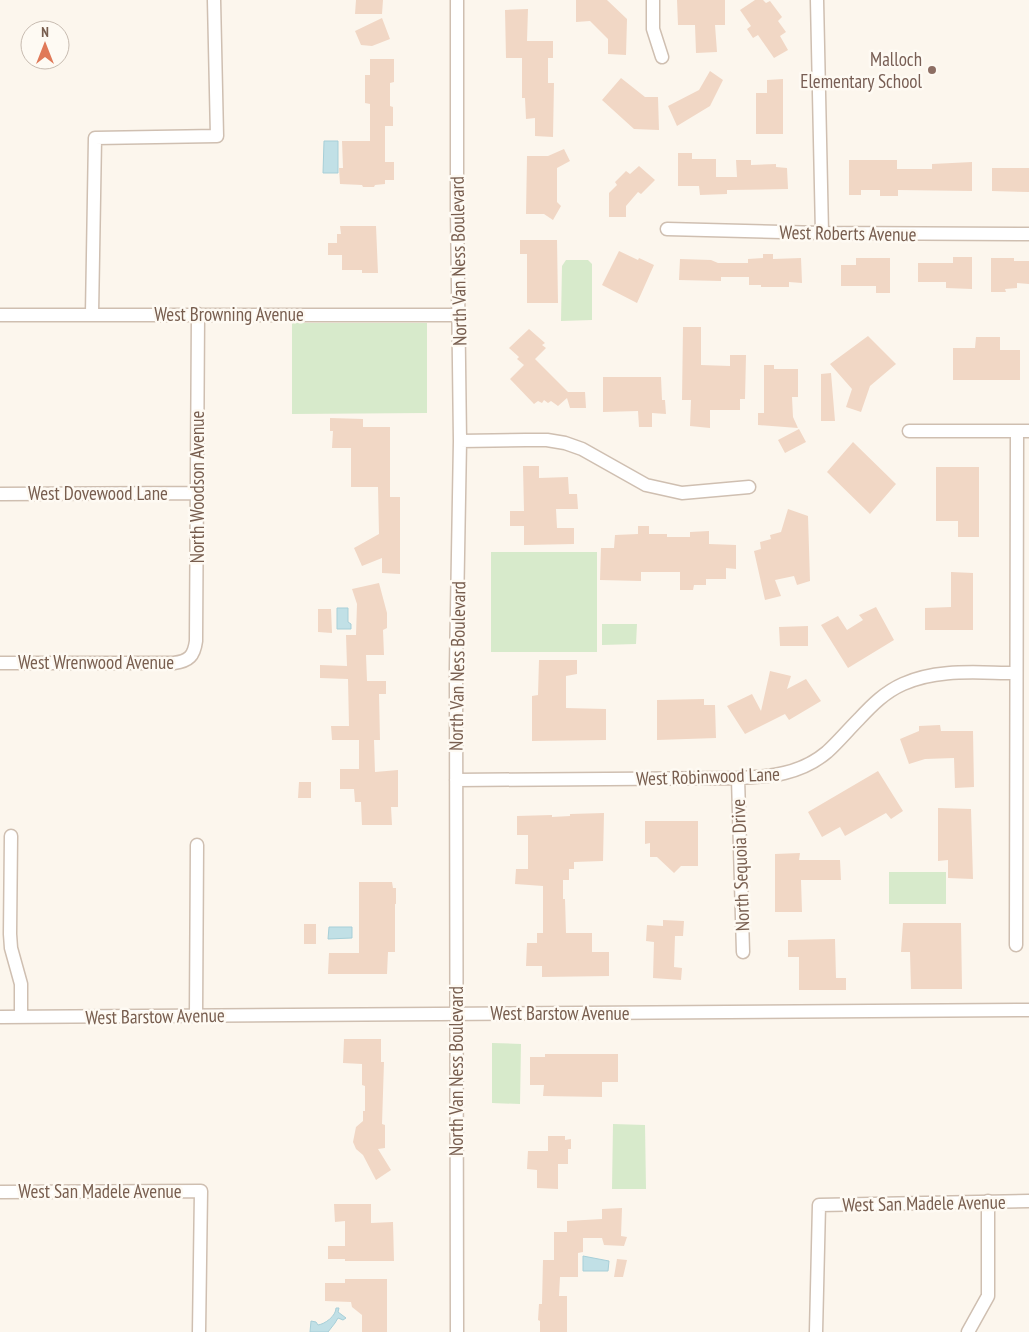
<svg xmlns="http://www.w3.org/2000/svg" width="1029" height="1332" viewBox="0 0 1029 1332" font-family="'PT Sans Narrow',sans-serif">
  <rect width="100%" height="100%" fill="#fcf6ed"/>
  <!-- green -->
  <path fill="#d7eacb" d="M566 260H588L592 264V320L561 321 562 266Z
    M292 323H427V413L292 414Z
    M491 552H597V652H491Z
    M602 624H637L636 644 602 645Z
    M889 872H946V904H889Z
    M492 1043 521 1044 520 1104 492 1103Z
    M613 1124 645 1125 646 1189H612Z"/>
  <!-- water -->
  <path fill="#c1e0e6" stroke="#a7cfd8" d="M324 141H338V173H323Z
    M337 608H348V622L351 624V629H337Z
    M329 927H352V938L328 939Z
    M583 1256 609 1261 608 1271H583Z
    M336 1308H339L338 1312 346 1318 343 1320 338 1318 335 1323 328 1332H310L311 1321 316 1322 318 1325C325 1324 336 1316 336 1308Z"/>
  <!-- building -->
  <path fill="#f1d7c5" d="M356 0H383L382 14H355Z
    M576 0H607L627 19 626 55 608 54V39L590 21 576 22Z
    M677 0H725V25H715L717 52 696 53 695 25H678Z
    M755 0H763L766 3 770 1 782 17 778 21 786 32 780 36 788 50 774 58 758 35 753 38 747 29 751 26 740 10Z
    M528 9 527 41H553V58H548V83H554L553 137 535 136V118L526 119 525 98H522V58H506L505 10Z
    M382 18 390 39 372 46 361 45 355 31Z
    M370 59H394V82L390 83V106L393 107V126H385V162H394V180H385V184L375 185 374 187H363L362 185 340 184 339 168H343L342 141H370V104L365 103V75H370Z
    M710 71 723 80 710 106 677 126 668 106 699 90Z
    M621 78 645 97H658L659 130 634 129 602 100Z
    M783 79V134H756V93H767V80Z
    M564 149 570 161 557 168V202L561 206 553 220 544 214H526L527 156H548Z
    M678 153H692V159H716V177H737L736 160H751V165L776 164V167L787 168 788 189 727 190V194L700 195 699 186H678Z
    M849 160H897V169H932V164L972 162V191L898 190V196H880V190H861V195H849Z
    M639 166 655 180 641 194 638 192 626 206V217H609V193L617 185 615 182 626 171 630 174Z
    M992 168H1029V192L992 191Z
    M340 226H376L378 273H362V270H342V255H328V243H337V234H341Z
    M520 240H557L558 303H527V254H520Z
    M619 251 638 260 639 258 654 265 637 303 602 285Z
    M763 254H773V259L801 258 802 283 789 282V287H761V285H749V277H721V281L679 280 680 259 711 260 718 263H748V259L763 258Z
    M953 257H972V289L946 288V282H918V263H953Z
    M856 258H890V293H876V286H841V265H856Z
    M991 258H1014V261H1029V284L1017 283V288L1005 289 1006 292H991Z
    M683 327H701V365L730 366V355H746L745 399H740V410H710V428L690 426 691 400H682Z
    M529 329 545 343 542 345 546 348 535 359 568 392H585L586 408H570L567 398 558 406 551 401 548 403 544 400 542 403 538 401 534 404 510 379 524 365 517 359 519 357 509 348Z
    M868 336 896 364 870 386 861 412 846 407 852 389 830 364Z
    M976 337H1000V350H1020V380H953V348H975Z
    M764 365H774V369H798V397H792L793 417 798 428 758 425V413H764Z
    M831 373 835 421H821V374Z
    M603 377H661L662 400H665L666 414 652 413V427H639L638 411 603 412Z
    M330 418 363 419V427H390V497H400V574L382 573V558L362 566 354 548 379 534 378 487H351V448H332L333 431H330Z
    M799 429 806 442 785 453 778 440Z
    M853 442 896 484 870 514 827 472Z
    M523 466H539V478L568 477 569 494H577L578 509H556L557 528H574V544L524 545V526H510V511H524Z
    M936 467H979V537H958V521H936Z
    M788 509 808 516 810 581 797 585 794 576 775 580 781 596 765 600 754 551 761 549 760 542 771 539 770 535 781 532Z
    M638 526H649V534H667V537H690V532L709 531V544L736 545V569L726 568V579H706V585H694L693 590H680V572H641V581L600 580 601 548H614L615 535 638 534Z
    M951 572 973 573V630H925V608L951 607Z
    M379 583 387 613V628L383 630 384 655H366L367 681H386V694H379L380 740H374L375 772 398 770V807H391L392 825H362L361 802H355L354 789H340V769H359V740H332L331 726H349L348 679 320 678V665L347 666 346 635H356L357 604 352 589Z
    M876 607 894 640 848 668 821 625 838 616 847 630 863 620 859 615Z
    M318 609H331L332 633 318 632Z
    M808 626V646H780L779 627Z
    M539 660H577V674L566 676V708L606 709V740L532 741V696L538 695Z
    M770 671 791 676 787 689 806 679 821 701 789 720 785 714 745 734 727 706 752 694 761 711Z
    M704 699V705H715L716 738 657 740V700Z
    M940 725 941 731H973L974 787 955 788 954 758 925 759 909 764 900 739 919 731V726Z
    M878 771 903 811 891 819 886 813 845 836 840 827 822 837 808 812Z
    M299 782H311V798H298Z
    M938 808 971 809 973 879 948 878V860L938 861Z
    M604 813 603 861 574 862V869H569V880H563V899H565L566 933H592V952H609V976L542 977V966H526L527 943H537V933H543V886L515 884 516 869H528V835H517V816L552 815V817L570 816V814Z
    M645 821H698V866H681L674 873 657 857H650V843L645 844Z
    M800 853 799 860H840L841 880H801L802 912H775V854Z
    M359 882H392L393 888H396V904H395V952H388L387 974H328L329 953H359Z
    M663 920 684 921 683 936H675L674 967 682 968 681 980 653 978 654 942 646 941 647 925 663 926Z
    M903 923H961L962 989H911L910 952H901Z
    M304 924H316V944H304Z
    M835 939 836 978H846V990H799V957H788V940Z
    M344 1039H381V1062H384L382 1124 385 1125V1148L378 1149 391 1170 376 1180 363 1155 356 1149 353 1142 356 1127 363 1121V1111H365V1086L362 1085V1064L343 1063Z
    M545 1054H618V1082H602V1097L543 1096 544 1085H530V1057H545Z
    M548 1136H565V1140L571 1139V1149H568V1164H558V1189L537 1188V1170L527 1169 528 1151H548Z
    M334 1204H371V1223L393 1222 394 1261H345V1259H328V1246H345V1221L335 1222Z
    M622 1208 621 1236 627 1237 624 1246 604 1245 602 1238H583V1252L578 1253V1277H560L559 1296H567V1332H540V1321L538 1320 539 1304H542L543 1260H554V1232H567V1221L602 1219V1209Z
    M617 1259 627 1260 623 1277H614Z
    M345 1279H387V1332H362V1315L352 1307 351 1302 325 1301V1283H345Z"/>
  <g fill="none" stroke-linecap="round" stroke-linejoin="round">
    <defs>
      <path id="minor" d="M653 0V29L662 57
        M817 0 822 233
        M667 229 822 233 1029 234
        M92 314 95 138 217 136 214 0
        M0 315H459
        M909 431H1029
        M460 441 526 440H547L565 443 582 449 646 485 682 493 749 487
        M0 494 196 493
        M0 663H174C189 661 194 656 196 641L198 314
        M738 778 743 952
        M456 780 738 778C770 777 801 774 827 752 838 742 848 730 859 719 872 705 885 692 903 684 938 668 978 673 1016 673
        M11 836 10 934 11 948 21 984V1017
        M1016 945 1017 431
        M196 1015 197 845
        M0 1017 1029 1010
        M0 1192 201 1191 199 1332
        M457 1332 456 667 460 441 457 208V0
        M816 1332 819 1205 1029 1201
        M968 1332 988 1296V1201"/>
    </defs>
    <!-- minor casing -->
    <use href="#minor" stroke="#cfbfb1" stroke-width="15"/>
    <!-- minor -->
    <use href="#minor" stroke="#fff" stroke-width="12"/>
  </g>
  <!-- markers -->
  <circle fill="#8d6e63" stroke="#fefaf3" stroke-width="2" cx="932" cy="70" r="5"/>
  <g text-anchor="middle" stroke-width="5" stroke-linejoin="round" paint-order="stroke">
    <!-- education labels -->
    <g font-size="19" fill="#785e54" stroke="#fefaf3" text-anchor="end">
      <text x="922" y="66">Malloch<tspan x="922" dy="22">Elementary School</tspan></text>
    </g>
    <!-- street labels -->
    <g font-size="19" fill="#785e4f" stroke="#fefaf3">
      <text transform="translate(848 233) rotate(1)" y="7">West Roberts Avenue</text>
      <text transform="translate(458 261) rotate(-91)" y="7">North Van Ness Boulevard</text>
      <text x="229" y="321">West Browning Avenue</text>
      <text transform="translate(197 487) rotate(-90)" y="7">North Woodson Avenue</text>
      <text x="98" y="500">West Dovewood Lane</text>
      <text x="96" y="669">West Wrenwood Avenue</text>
      <text transform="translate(457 666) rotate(-89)" y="7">North Van Ness Boulevard</text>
      <text transform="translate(708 776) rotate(-2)" y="7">West Robinwood Lane</text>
      <text transform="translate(740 865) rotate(-92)" y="7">North Sequoia Drive</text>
      <text x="560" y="1020">West Barstow Avenue</text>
      <text transform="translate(155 1016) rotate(-1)" y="7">West Barstow Avenue</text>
      <text transform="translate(456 1071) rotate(-90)" y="7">North Van Ness Boulevard</text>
      <text x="100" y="1198">West San Madele Avenue</text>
      <text transform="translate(924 1203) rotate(-1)" y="7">West San Madele Avenue</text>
    </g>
  </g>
  <!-- north arrow -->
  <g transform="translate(45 45)"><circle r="24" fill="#fefaf3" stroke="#c8bcb1"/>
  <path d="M0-4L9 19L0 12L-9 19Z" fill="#e07958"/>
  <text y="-8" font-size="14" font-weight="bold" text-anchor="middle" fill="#785e4f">N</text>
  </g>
</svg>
